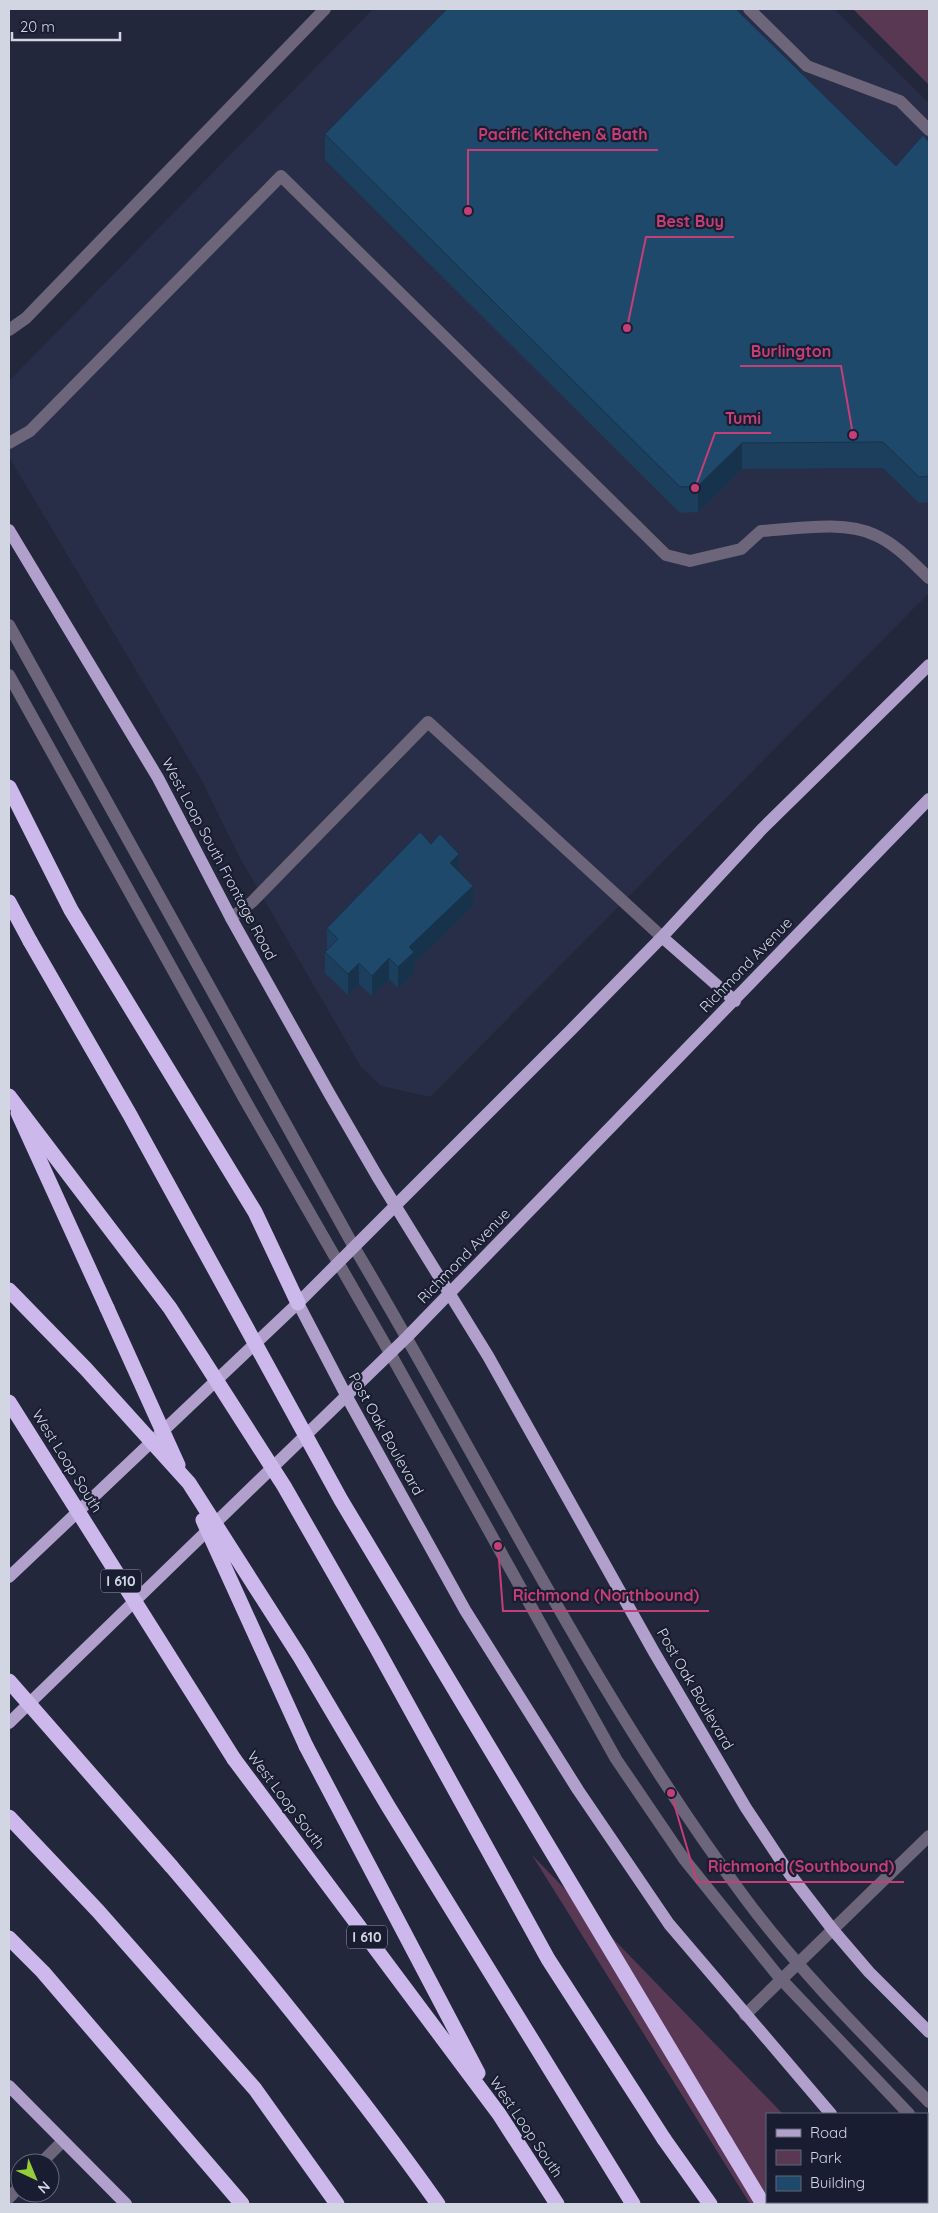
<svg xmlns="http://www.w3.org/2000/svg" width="938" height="2213" viewBox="0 0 938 2213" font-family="Quicksand,sans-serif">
  <rect width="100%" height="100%" fill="#22273b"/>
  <!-- built -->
  <path fill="#282e48" d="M373 9H834L929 103V593L430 1097 381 1086 361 1067 240 858 202 781 9 457V381Z"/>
  <!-- green -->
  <path fill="#593854" d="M853 9H929V85Z
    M532 1855 783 2114H767V2202H868L871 2204H750Z"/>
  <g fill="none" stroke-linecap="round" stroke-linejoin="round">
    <!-- minor -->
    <path stroke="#6d6579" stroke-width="12" d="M749 9 807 66 900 101 929 130
      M9 330 26 318 325 9
      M9 443 30 431 281 176 666 555 690 561 741 549 761 531C795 529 844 520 875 535 896 544 913 563 929 578
      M9 625 354 1247C483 1464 593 1694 745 1898 799 1971 865 2036 929 2102
      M9 675 245 1100 390 1353 616 1759 684 1859 779 1977 909 2114
      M231 918 252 902 428 722 662 937
      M745 2015 929 1836
      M927 2133 929 2135
      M41 2163 63 2141
      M9 2198 20 2186"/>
    <!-- major -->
    <path stroke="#b1a0cb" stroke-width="12" d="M9 530 158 778 231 918 329 1093 377 1176 488 1356 654 1652 746 1808 789 1873 833 1930 869 1972 929 2032
      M662 937 735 1001
      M298 1303 347 1397 465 1610 578 1790 669 1924 831 2114
      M9 1577 298 1303 572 1029 662 937 762 829 929 665
      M9 1723 407 1337 929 799
      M9 2086 126 2204
      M915 2202 917 2204"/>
    <!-- highway -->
    <path stroke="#cdb8eb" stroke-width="15" d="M9 787 71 910 255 1212 298 1303
      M9 902 30 941
      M18 1113 107 1308
      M306 1746 478 2073
      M234 1759 499 2114 557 2204
      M9 1817 98 1911 255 2089 337 2204
      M171 1866C264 1975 355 2087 438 2204
      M9 1938 43 1972 242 2204
      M664 2139 710 2204
      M725 2141 763 2204"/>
    <!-- highway-bridge -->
    <path stroke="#cdb8eb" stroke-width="15" d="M30 941 130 1115 341 1500 725 2141
      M9 1096 170 1308 284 1486 375 1645 548 1959 664 2139
      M9 1290 86 1369 189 1483 300 1657 388 1806 633 2204
      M107 1308 178 1465
      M9 1402 234 1759
      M203 1520 306 1746
      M9 1681 171 1866"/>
  </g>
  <!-- wall -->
  <path fill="#1b3f5c" d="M325 134 896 166 929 142V502L919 503 883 468 742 469 698 512 680 513 325 160Z
    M459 872 473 906 414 964V973L398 988 389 979 372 996 359 984 348 995 325 973V952L328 950 327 949V928Z"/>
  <!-- shaded-wall -->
  <path fill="#16334b" d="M742 443V469L698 512V486Z
    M459 854V875L450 863Z
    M473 886V906L414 964V973L398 988V967L409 947Z
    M389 958V979L372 996V976Z
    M359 963V984L348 995V974Z"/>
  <!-- building -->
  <path fill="#1f496b" stroke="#16334b" d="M447 9H736L896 166 923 135 929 142V476L919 477 883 442 742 443 698 486 680 487 325 134Z
    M420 832 431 844 440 834 459 854 450 863 473 886 409 947 414 952 398 967 389 958 372 976 359 963 348 974 325 952 338 939 327 928Z"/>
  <g text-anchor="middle" stroke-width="4.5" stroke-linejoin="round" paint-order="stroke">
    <!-- shield labels -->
    <g fill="#191d31" stroke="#9a9eae" stroke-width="1">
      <rect x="101" y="1569.5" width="40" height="23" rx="4"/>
      <rect x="347" y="1925.5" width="40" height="23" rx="4"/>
    </g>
    <g font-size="14" font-weight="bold" fill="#d2d6e3">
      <text x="121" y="1586">I 610</text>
      <text x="367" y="1942">I 610</text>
    </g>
    <!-- street labels -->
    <g font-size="15" fill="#d2d6e3" stroke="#191d31">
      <text transform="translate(219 859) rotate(62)" y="5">West Loop South Frontage Road</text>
      <text transform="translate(746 965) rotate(-46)" y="5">Richmond Avenue</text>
      <text transform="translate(464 1256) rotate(-46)" y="5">Richmond Avenue</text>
      <text transform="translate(386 1434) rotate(61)" y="5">Post Oak Boulevard</text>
      <text transform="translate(67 1461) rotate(58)" y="5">West Loop South</text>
      <text transform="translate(695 1689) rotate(60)" y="5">Post Oak Boulevard</text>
      <text transform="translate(286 1800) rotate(53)" y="5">West Loop South</text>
      <text transform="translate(526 2127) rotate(56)" y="5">West Loop South</text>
    </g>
  </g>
  <!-- callouts -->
  <path fill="none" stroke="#c53e76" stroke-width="2" d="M468 211L468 150H658M627 328L646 237H734M853 435L841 366H740M695 488L715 433H771M498 1546L503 1611H709M671 1793L697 1882H904"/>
  <g fill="#c53e76" stroke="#191d31" stroke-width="2">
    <circle cx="468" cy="211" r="5"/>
    <circle cx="627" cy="328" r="5"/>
    <circle cx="853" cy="435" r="5"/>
    <circle cx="695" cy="488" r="5"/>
    <circle cx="498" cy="1546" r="5"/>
    <circle cx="671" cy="1793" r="5"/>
  </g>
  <g font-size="16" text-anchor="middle" font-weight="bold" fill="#c53e76" stroke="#191d31" stroke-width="4.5" stroke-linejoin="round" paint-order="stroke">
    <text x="563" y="140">Pacific Kitchen &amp; Bath</text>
    <text x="690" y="227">Best Buy</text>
    <text x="791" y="357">Burlington</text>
    <text x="743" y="424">Tumi</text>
    <text x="606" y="1601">Richmond (Northbound)</text>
    <text x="801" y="1872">Richmond (Southbound)</text>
  </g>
  <!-- border -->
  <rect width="938" height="2213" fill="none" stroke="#d2d6e3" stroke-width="20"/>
  <!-- legend -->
  <rect x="766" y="2113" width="162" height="90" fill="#191d31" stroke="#636778"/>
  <rect x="776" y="2129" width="25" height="8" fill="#b1a0cb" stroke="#636778"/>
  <text x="810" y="2138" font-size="15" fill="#d2d6e3">Road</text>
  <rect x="776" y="2150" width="25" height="15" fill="#593854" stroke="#636778"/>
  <text x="810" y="2163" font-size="15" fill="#d2d6e3">Park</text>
  <rect x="776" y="2176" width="25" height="15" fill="#1f496b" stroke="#636778"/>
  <text x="810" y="2188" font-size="15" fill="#d2d6e3">Building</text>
  <!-- north arrow -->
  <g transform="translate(35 2178) rotate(136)"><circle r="24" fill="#191d31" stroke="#636778"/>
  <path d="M0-4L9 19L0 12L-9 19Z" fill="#95cc3b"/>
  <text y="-8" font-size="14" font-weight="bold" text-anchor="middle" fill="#d2d6e3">N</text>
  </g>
  <!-- scale -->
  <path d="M12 32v8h108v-8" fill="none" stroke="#d2d6e3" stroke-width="2.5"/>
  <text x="20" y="32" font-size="15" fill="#d2d6e3" stroke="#191d31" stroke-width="4" paint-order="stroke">20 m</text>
</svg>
